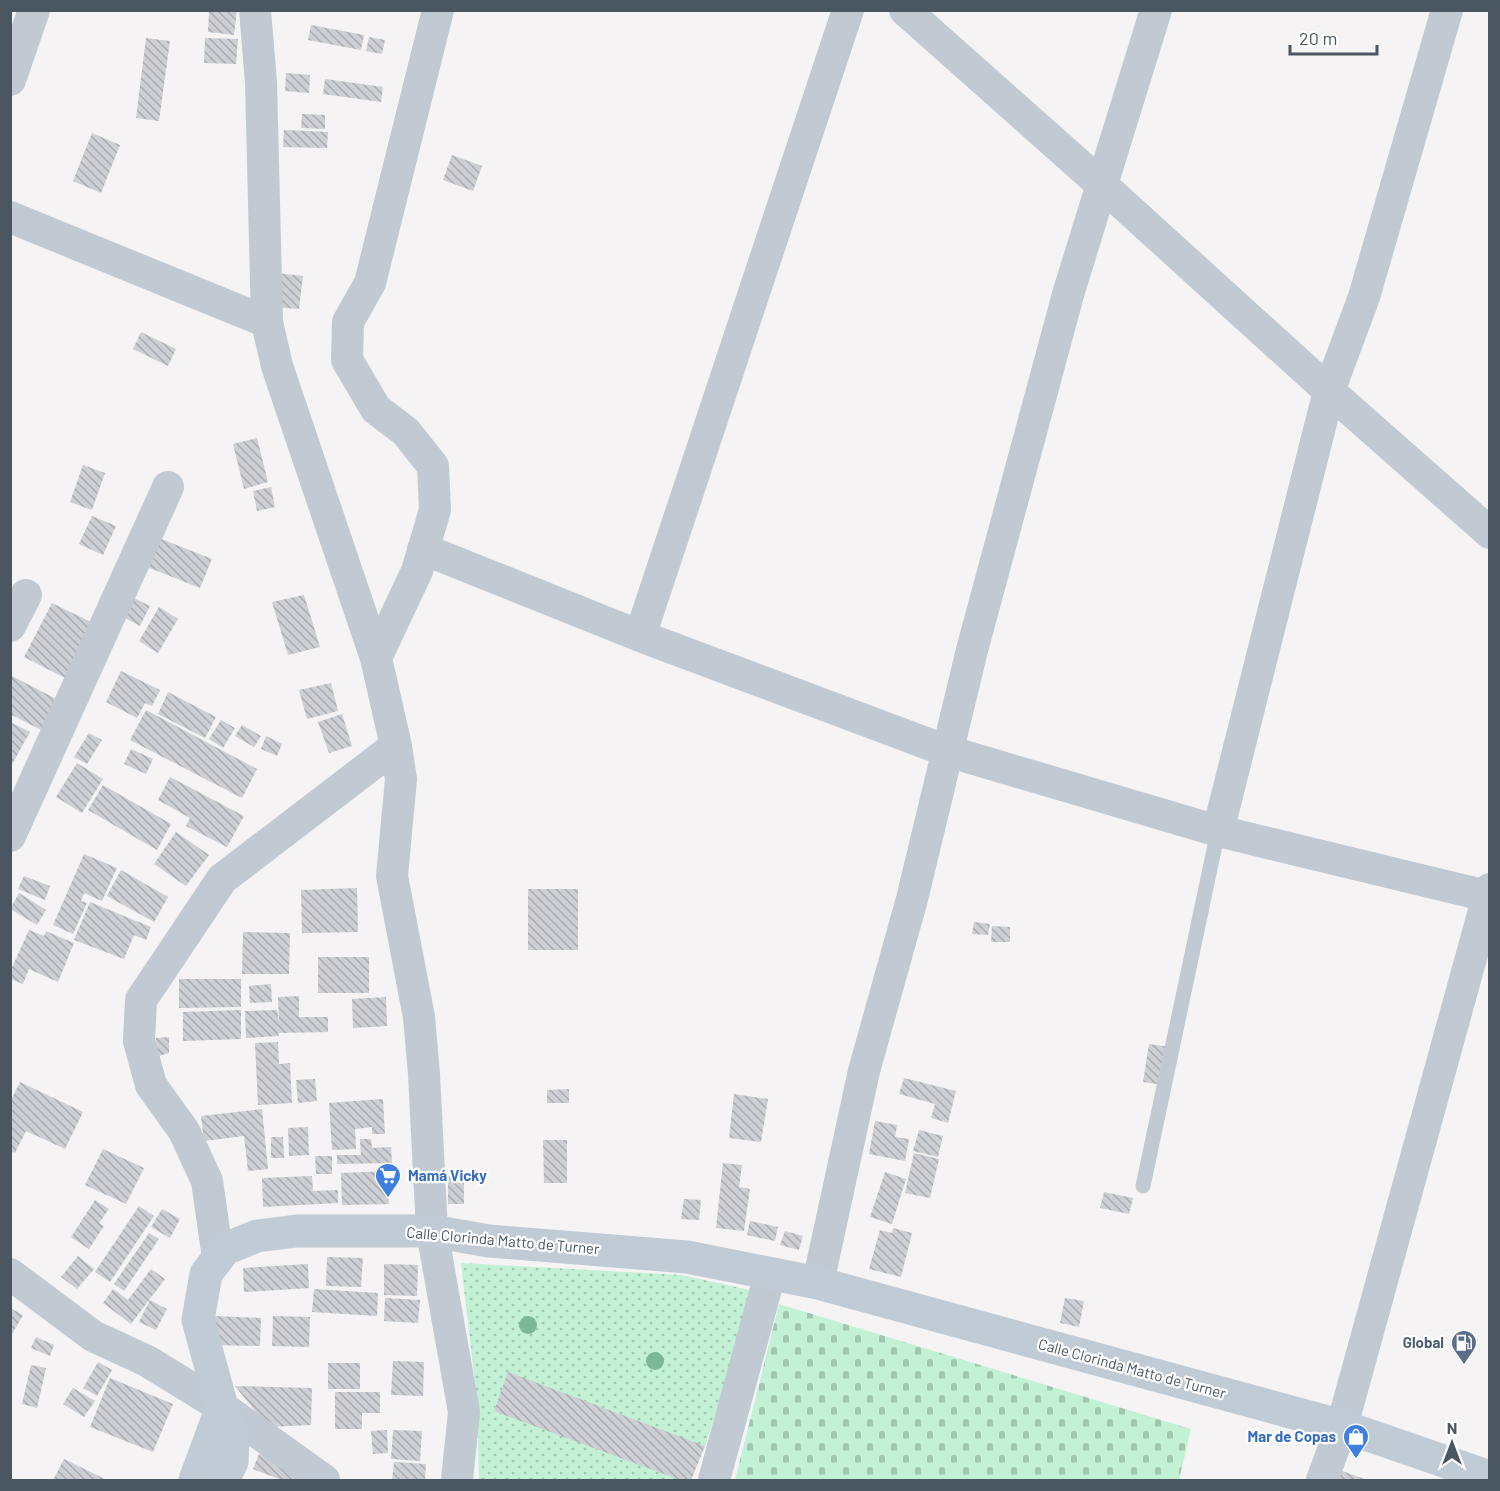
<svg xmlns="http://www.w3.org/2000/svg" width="1500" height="1491" viewBox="0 0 1500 1491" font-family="Barlow,sans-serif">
  <defs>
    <pattern id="grass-dots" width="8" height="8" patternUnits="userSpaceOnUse" patternTransform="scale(1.5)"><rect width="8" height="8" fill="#c3f1d5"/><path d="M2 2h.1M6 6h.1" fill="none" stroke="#a0c6b0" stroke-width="1.8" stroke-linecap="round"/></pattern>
    <pattern id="cemetery-stones" width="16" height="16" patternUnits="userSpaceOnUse" patternTransform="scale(1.5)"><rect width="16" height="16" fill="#c3f1d5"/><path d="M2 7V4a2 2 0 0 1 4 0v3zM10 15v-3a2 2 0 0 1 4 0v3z" fill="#a0c6b0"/></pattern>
    <pattern id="building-back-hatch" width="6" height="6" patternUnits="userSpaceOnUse" patternTransform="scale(1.5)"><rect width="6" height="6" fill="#cdcfd5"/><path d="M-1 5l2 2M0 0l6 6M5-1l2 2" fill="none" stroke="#a8abb0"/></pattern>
  </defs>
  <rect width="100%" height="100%" fill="#f5f3f3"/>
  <!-- grass -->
  <path fill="url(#grass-dots)" d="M461 1263 681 1275 755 1291 705 1446 691 1480H479L477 1400Z"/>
  <!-- cemetery -->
  <path fill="url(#cemetery-stones)" d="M779 1304 1191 1429 1179 1480H735Z"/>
  <!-- building -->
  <path fill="url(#building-back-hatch)" d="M209 10H237L234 35 208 32Z
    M311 25 364 35 361 50 308 40Z
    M369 37 385 40 382 54 366 51Z
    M146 38 170 41 159 121 136 118Z
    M205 38 238 39 236 64 204 63Z
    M286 73 310 75 309 93 285 91Z
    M325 79 383 87 381 102 323 94Z
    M302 114 325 115V129L301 128Z
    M284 130 328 132 327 148 283 147Z
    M92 133 120 145 101 193 73 181Z
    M452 155 482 166 473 191 443 180Z
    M276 273 303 276 299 309 272 307Z
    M141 332 176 349 168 366 133 349Z
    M257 438 268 482 244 489 233 444Z
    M83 465 105 473 92 510 70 502Z
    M271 487 275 507 257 511 253 491Z
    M92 516 116 526 103 555 79 544Z
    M154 536 212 559 200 588 142 565Z
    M304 595 320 647 288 655 272 602Z
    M130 596 150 606 140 626 120 615Z
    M52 603 93 623 65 678 24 657Z
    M159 607 178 619 158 653 139 641Z
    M121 671 160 690 152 706 145 703 137 718 106 702Z
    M12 676 66 704 51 735 10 714V680Z
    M331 683 338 711 307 719 299 690Z
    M168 692 216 717 205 738 158 714Z
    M146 710 257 769 242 798 130 740Z
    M342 714 352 746 329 753 318 722Z
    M221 720 235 728 223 748 209 739Z
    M10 722 30 732 10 768Z
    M242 725 261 736 254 747 235 736Z
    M89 733 102 740 87 764 74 757Z
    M266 736 282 744 277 756 261 749Z
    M131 749 153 759 146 774 124 764Z
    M77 763 103 779 82 813 56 797Z
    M170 777 244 816 227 847 186 826 190 818 158 800Z
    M103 785 171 824 157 850 88 810Z
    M176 832 209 855 186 886 154 864Z
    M84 854 117 868 102 901 84 893 81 901 87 903 73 934 53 925Z
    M121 870 168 897 154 922 107 896Z
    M24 876 50 886 45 900 18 889Z
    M357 888 358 932 302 933 301 890Z
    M528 889H578V950H528Z
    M19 893 46 910 37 925 10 909Z
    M90 902 151 927 146 940 134 935 124 959 74 940Z
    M974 922 990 924 988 935 972 934Z
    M992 926 1010 927V942H991Z
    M29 930 44 936 46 931 74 943 58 982 29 969 23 984 10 979V972Z
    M243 932 290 933 289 974H242Z
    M318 957H369V993H318Z
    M179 979H241V1007L179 1008Z
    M271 984 272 1002 250 1003 249 986Z
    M299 996V1017H328V1032L278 1033 279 1036 246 1038 245 1011 277 1010 279 1022 278 997Z
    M386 997 387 1026 353 1028 352 999Z
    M241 1010V1039L183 1041V1012Z
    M169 1037V1053L156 1057V1038Z
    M278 1042 279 1064 290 1063 292 1103 258 1105 255 1043Z
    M1149 1044 1170 1047 1164 1085 1143 1082Z
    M904 1078 956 1091 948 1123 931 1118 935 1104 899 1094Z
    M315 1079 317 1101 298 1103 296 1080Z
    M20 1082 83 1112 65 1149 26 1131 15 1153 10 1151V1102Z
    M569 1089V1103H547V1090Z
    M734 1094 768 1099 761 1142 729 1138Z
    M383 1099 385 1134H372V1127L355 1129 356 1149 332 1150 329 1103Z
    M262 1109 268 1169 248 1171 244 1136 204 1141 201 1116Z
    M875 1121 897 1125 895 1137 909 1139 905 1161 869 1154Z
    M308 1127 309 1155 289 1156 288 1128Z
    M919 1130 943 1136 938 1157 913 1151Z
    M271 1137H283L284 1158H271Z
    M360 1139H371L372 1148 391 1147 392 1163 337 1164V1155H361Z
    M543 1140H567V1183H544Z
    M103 1149 144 1168 126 1204 85 1185Z
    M914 1153 939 1159 930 1198 905 1193Z
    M315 1156H332V1174H316Z
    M723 1163 742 1165 739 1187 750 1189 744 1231 716 1228Z
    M388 1171 389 1204 342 1205 341 1173Z
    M885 1172 906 1179 892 1224 870 1217Z
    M312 1176 313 1191 338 1190V1203L263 1207 262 1178Z
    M448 1176H464V1204H448Z
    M1104 1192 1133 1198 1129 1214 1100 1208Z
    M684 1199 701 1200 699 1220 681 1219Z
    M95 1200 109 1209 99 1223 104 1226 89 1249 71 1237Z
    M139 1206 154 1216 110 1282 95 1272Z
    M162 1209 180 1219 170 1238 151 1227Z
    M750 1221 778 1227 775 1241 747 1235Z
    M893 1228 912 1233 901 1277 869 1269 880 1230 892 1233Z
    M785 1231 803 1236 799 1250 780 1245Z
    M149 1233 159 1239 124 1291 114 1284Z
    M78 1256 94 1269 77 1289 61 1277Z
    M327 1257 363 1258 361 1287 326 1286Z
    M308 1264 309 1288 244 1292 243 1268Z
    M384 1264 418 1265 417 1296 384 1295Z
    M151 1269 165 1279 131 1324 103 1303 113 1289 128 1300Z
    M314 1289 378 1293 377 1316 312 1312Z
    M385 1298 420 1300 418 1323 384 1321Z
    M1065 1298 1084 1301 1079 1327 1060 1323Z
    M150 1300 167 1309 156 1330 139 1322Z
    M10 1308 23 1315 10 1338Z
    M214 1316 261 1318 260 1346 213 1345Z
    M273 1316 310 1317 309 1347 272 1346Z
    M36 1337 54 1345 50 1356 31 1348Z
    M393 1361 424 1362 423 1396 391 1395Z
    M98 1362 112 1370 97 1396 83 1388Z
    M328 1363H360V1389H328Z
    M31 1365 46 1368 37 1408 22 1404Z
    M508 1372 705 1446 691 1480H680L494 1411Z
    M110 1378 173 1404 153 1452 90 1427Z
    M235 1386 312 1388 311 1425 268 1427Z
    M73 1388 95 1401 84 1417 63 1404Z
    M335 1392H380V1413H362V1429H335Z
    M387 1430 388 1453 373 1454 371 1431Z
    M393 1430 422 1431 420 1461 391 1459Z
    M259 1454 314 1476 312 1480H278L279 1479 253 1469Z
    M64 1459 107 1480H53Z
    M394 1462 426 1464 425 1480H392Z
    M1334 1468 1367 1480H1329Z"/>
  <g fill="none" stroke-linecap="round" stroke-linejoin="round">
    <!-- lane -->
    <path stroke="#c1cad2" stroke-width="15" d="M1143 1186 1218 831"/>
    <!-- street -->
    <path stroke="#c1cad2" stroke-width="32" d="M255 10 261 82 267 322 277 366 376 658 396 746 401 779 392 876 419 1017 424 1074 432 1231 464 1412 457 1480
      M905 10 1102 185 1329 391 1364 297 1447 10
      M10 80 34 10
      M10 217 267 322
      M423 549 640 636 947 751 1218 831 1329 391 1490 533
      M10 626 26 595
      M640 636 848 10
      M376 658 417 571 435 510 433 466 406 432 376 409 347 360 348 322 370 283 438 10
      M1218 831 1487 896
      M10 836 168 487
      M218 1258 207 1181 184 1131 151 1085 139 1041 141 1000 222 879 396 746
      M10 1274 93 1336 147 1361 222 1407 324 1480
      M818 1283 864 1071 912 899 972 650 1069 291 1156 10
      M714 1480 770 1274
      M1322 1480 1342 1426 1490 889"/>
    <!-- secondary -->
    <path stroke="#c1cbd6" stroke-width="33" d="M195 1480 222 1407
      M223 1480 232 1462 233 1440 222 1407 198 1320 206 1274 225 1249 257 1236 297 1231H432L489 1241 687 1257 818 1283 1342 1426 1490 1477"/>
  </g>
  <!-- trees -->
  <g fill="#7bb799">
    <circle cx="528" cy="1325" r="9"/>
    <circle cx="655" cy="1361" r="9"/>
  </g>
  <!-- icons -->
  <defs>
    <symbol id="supermarket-pin" viewBox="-11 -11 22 30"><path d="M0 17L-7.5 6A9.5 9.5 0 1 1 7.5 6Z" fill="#3f7fe0" stroke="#fff"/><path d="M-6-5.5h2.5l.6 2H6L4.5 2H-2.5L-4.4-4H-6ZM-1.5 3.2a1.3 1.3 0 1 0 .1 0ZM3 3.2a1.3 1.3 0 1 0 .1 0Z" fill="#fff"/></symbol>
    <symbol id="fuel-pin" viewBox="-11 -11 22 30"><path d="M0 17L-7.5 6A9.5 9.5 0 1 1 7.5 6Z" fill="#5c6f8a" stroke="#fff"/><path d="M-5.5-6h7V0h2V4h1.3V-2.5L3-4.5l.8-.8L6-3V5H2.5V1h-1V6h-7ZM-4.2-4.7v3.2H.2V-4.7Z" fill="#fff"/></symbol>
    <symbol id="shop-pin" viewBox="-11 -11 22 30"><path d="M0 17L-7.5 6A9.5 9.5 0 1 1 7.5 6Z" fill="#3f7fe0" stroke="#fff"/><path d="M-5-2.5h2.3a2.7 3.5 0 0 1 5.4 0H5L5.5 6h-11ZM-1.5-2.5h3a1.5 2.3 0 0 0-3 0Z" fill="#fff"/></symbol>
  </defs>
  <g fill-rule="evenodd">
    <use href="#supermarket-pin" x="373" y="1161" width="30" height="40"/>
    <use href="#fuel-pin" x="1449" y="1328" width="30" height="40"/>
    <use href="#shop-pin" x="1341" y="1422" width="30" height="40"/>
  </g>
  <g text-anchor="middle" stroke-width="4.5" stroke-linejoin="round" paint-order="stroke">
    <!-- shop labels -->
    <g font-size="15" font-weight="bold" fill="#366cbe" stroke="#fff" text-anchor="start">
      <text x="408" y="1181">Mamá Vicky</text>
      <text x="1336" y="1442" text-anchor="end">Mar de Copas</text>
    </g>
    <!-- street labels -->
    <g font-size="15" fill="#4a5661" stroke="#fff">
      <text transform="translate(503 1241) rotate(5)" y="5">Calle Clorinda Matto de Turner</text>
      <text transform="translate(1132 1369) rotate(15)" y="5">Calle Clorinda Matto de Turner</text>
    </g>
    <!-- service labels -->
    <g font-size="15" font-weight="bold" fill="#4e5e75" stroke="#fff" text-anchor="end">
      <text x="1444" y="1348">Global</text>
    </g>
  </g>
  <!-- border -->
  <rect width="1500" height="1491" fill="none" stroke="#4a5661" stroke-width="24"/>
  <!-- north arrow -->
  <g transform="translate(1452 1443)" stroke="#ffffff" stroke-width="4.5" paint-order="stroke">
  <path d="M0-4.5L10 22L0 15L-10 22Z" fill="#4a5661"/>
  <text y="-9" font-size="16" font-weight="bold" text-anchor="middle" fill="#4a5661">N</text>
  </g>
  <!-- scale -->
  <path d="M1290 45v9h87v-9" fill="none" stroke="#4a5661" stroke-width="3"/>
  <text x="1299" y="45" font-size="18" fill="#4a5661" stroke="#ffffff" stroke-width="4.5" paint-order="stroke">20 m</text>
</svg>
